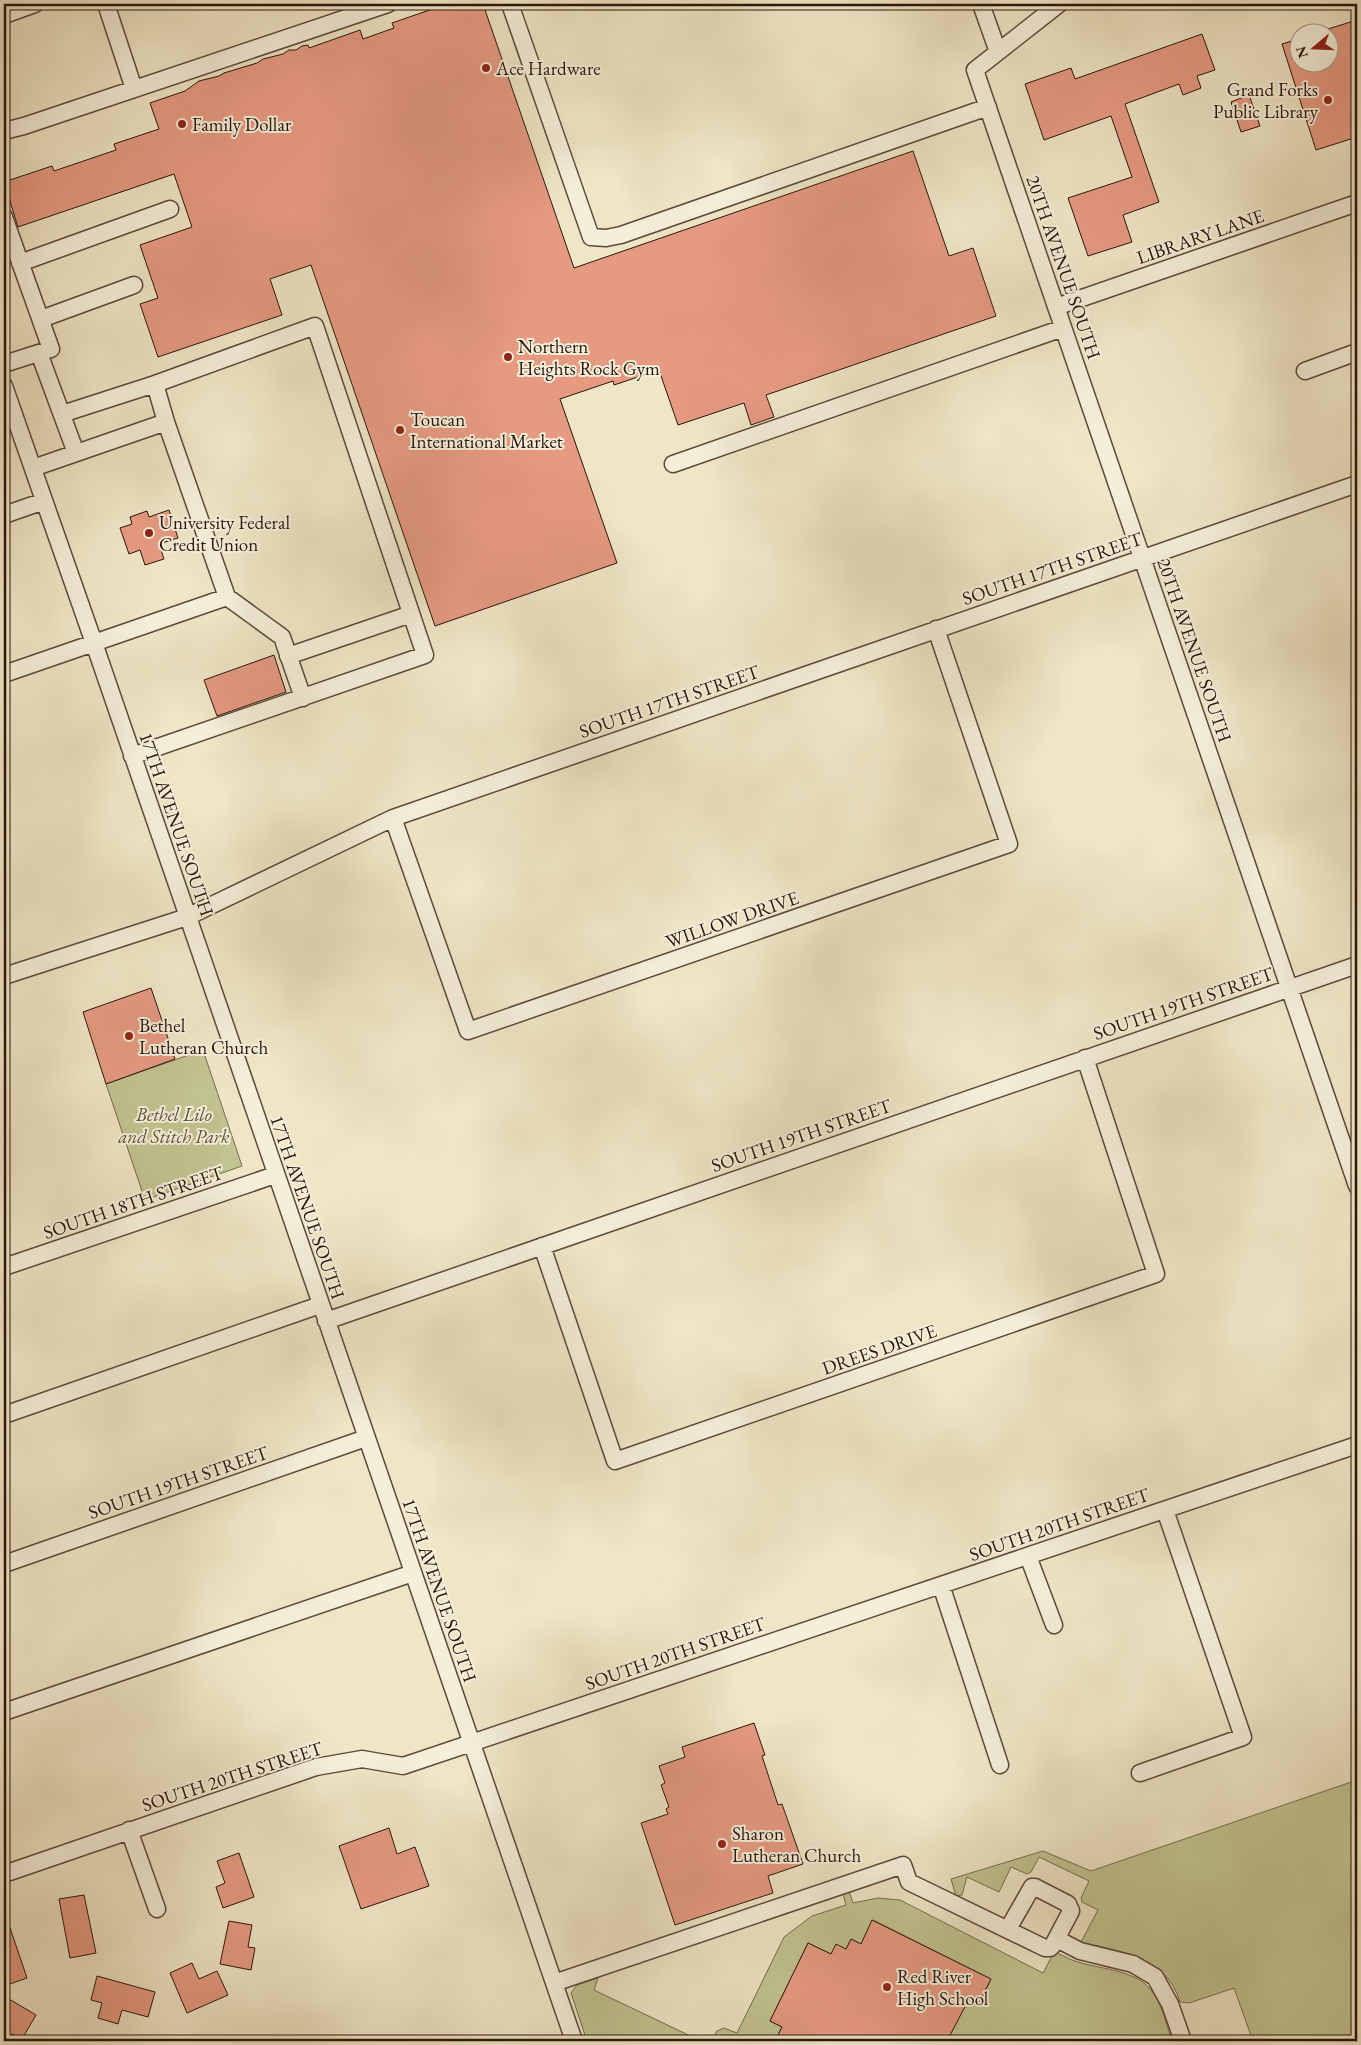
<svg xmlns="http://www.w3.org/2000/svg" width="1361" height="2045" viewBox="0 0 1361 2045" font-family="'EB Garamond',serif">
  <rect width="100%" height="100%" fill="#efe6c6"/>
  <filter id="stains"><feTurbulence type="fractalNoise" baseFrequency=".004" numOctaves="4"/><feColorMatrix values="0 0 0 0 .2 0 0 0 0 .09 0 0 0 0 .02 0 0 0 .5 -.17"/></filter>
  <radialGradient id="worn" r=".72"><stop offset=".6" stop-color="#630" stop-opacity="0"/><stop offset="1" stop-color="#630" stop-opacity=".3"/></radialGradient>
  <!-- green -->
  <path fill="#c1c390" stroke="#766c4e" d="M203 1050 242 1166 145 1200 106 1084Z
    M1357 1780V2041H1253L1234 1988 1189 2003 1180 2002C1167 1957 1121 1952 1081 1942L1098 1910 1082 1902 1081 1898 1089 1881 1039 1857 1031 1872 1027 1874 1011 1867 999 1892 967 1877 962 1895 956 1896 951 1879 1043 1851 1091 1871Z
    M849 1891 853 1903 878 1898 900 1900 1043 1973 1052 1956 1057 1953C1064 1956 1071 1960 1078 1962 1104 1970 1139 1970 1154 1994 1163 2008 1167 2026 1172 2041H1006C986 2034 967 2045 948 2038L962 1995 979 2003 991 1979 873 1920 861 1944 851 1939 846 1950 831 1954 808 1943 770 2021 782 2027 775 2041H711L717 2031 724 2028 737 2033 784 1937 812 1916 846 1905 843 1894Z
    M598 1978 594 1990 701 2041H587L571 1993 577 1985Z"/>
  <!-- building -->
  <path fill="#e69a82" stroke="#2a150c" d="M447 4H483L574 268 913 151 949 256 973 248 996 316 766 395 774 417 751 425 744 403 678 425 659 370 614 385 613 381 560 399 617 563 435 626 311 265 270 279 282 315 158 357 140 304 158 298 140 245 192 227 174 174 18 227 4 182 52 166 54 171 116 150 114 144 159 129 150 103 185 91 199 81 219 76 224 73 257 63 263 59 283 54 289 50H296L302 46 308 45 309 48 360 30 363 39 394 28 392 23Z
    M1357 20V137L1316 150 1282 44 1298 39V62H1328V29Z
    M1202 34 1215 70 1197 76 1201 88 1183 95 1179 84 1125 104 1159 202 1123 215 1132 242 1088 256 1068 198 1132 177 1111 116 1044 140 1025 84 1071 68 1075 79Z
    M1249 95 1260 126 1241 132 1231 102Z
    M169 510 178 538 159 544 164 559 145 565 140 550 129 554 120 528 132 524 130 517 147 511 149 517Z
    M274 655 286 692 217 716 204 680Z
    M151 988 175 1059 106 1084 83 1012Z
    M754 1723 765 1755 762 1756 778 1805 782 1804 803 1864 768 1876 773 1893 675 1925 641 1823 668 1814 666 1809 669 1807 661 1785 665 1783 659 1766 685 1757 682 1747Z
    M389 1828 397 1854 415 1847 429 1886 361 1909 339 1846Z
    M239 1853 254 1897 223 1908 216 1887 225 1883 217 1861Z
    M84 1895 96 1953 70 1958 59 1899Z
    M4 1916H6L27 1978 4 1986Z
    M872 1920 991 1979 979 2003 969 1999 947 2041H775L782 2027 770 2021 808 1943 831 1954 836 1944 846 1949 851 1939 861 1944Z
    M229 1921 252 1925 248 1947 255 1948 251 1970 220 1964Z
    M192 1963 199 1979 217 1971 228 1995 187 2013 170 1973Z
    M97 1976 155 1992 148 2017 122 2010 118 2024 98 2018 102 2003 91 2000Z
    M4 1996 36 2015 22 2039 12 2034 8 2041H4Z"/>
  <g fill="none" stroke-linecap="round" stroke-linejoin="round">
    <defs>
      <path id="minor" d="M106 4 134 89
        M510 4 591 237 606 238 621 235 988 107
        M981 4 998 52
        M1059 4 975 70 1357 1186
        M4 15 35 4
        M4 131 24 126 388 4
        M4 217 51 349 4 364
        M20 263 170 209
        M1056 307 1357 203
        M41 319 134 285
        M39 353 76 453
        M1305 371 1357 352
        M4 386 94 643 574 2041
        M62 414 155 384
        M673 464 1063 328
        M33 468 166 422
        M4 515 44 501
        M288 656 411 614
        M4 674 227 597
        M132 756 425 655 315 326 155 384 166 422 227 597 282 637 303 698
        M393 818 468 1031 1009 844 936 629
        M4 976 187 917 393 818 1357 484
        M542 1246 615 1461 1156 1274 1085 1058
        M4 1267 275 1175
        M326 1321 1357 965
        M4 1415 320 1305
        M1028 1556 1054 1625
        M4 1564 366 1438
        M941 1585 1000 1765
        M4 1712 413 1573
        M1140 1773 1243 1737 1165 1510
        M129 1830 157 1909
        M4 1874 316 1767 362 1759 403 1766 1357 1445
        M1057 1939 1080 1951 1133 1964 1155 1977 1170 2004 1183 2041
        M554 1983 903 1865 909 1882 1045 1948H1050L1053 1945 1071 1911 1068 1904 1035 1887H1032L1008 1929"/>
    </defs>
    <!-- minor casing -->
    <use href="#minor" stroke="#5b493a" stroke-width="19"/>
    <!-- minor -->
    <use href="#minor" stroke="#f5efda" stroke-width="16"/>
  </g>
  <!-- markers -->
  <g fill="#8f2418" stroke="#f5efda" stroke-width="2">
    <circle cx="486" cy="68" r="5"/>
    <circle cx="1328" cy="100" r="5"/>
    <circle cx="182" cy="124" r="5"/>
    <circle cx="508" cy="357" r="5"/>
    <circle cx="400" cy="430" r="5"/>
    <circle cx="149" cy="533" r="5"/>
    <circle cx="129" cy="1036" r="5"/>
    <circle cx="722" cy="1844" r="5"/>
    <circle cx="887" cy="1987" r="5"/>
  </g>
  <g text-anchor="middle" stroke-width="4" stroke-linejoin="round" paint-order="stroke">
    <!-- poi labels -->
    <g font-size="19" fill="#2a150c" stroke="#f5efda" text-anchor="start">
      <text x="496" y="75">Ace Hardware</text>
      <text x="1318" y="96" text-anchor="end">Grand Forks<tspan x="1318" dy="22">Public Library</tspan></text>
      <text x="192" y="131">Family Dollar</text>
      <text x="518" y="353">Northern<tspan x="518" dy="22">Heights Rock Gym</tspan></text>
      <text x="410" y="426">Toucan<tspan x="410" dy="22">International Market</tspan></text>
      <text x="159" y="529">University Federal<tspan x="159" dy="22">Credit Union</tspan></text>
      <text x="139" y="1032">Bethel<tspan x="139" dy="22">Lutheran Church</tspan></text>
      <text x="732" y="1840">Sharon<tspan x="732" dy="22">Lutheran Church</tspan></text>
      <text x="897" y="1983">Red River<tspan x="897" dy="22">High School</tspan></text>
    </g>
    <!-- street labels -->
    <g font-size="19" fill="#2a150c" stroke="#f5efda">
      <text transform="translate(1200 236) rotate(-19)" y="7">LIBRARY LANE</text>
      <text transform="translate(1064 267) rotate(71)" y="7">20TH AVENUE SOUTH</text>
      <text transform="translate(1052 568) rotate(-19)" y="7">SOUTH 17TH STREET</text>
      <text transform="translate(1195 650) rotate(71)" y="7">20TH AVENUE SOUTH</text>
      <text transform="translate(669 701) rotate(-19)" y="7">SOUTH 17TH STREET</text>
      <text transform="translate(177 824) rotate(71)" y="7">17TH AVENUE SOUTH</text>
      <text transform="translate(732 919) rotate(-19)" y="7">WILLOW DRIVE</text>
      <text transform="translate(1183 1003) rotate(-19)" y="7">SOUTH 19TH STREET</text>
      <text transform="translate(801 1135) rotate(-19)" y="7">SOUTH 19TH STREET</text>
      <text transform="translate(133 1202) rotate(-19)" y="7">SOUTH 18TH STREET</text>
      <text transform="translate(308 1207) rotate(71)" y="7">17TH AVENUE SOUTH</text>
      <text transform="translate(879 1349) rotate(-19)" y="7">DREES DRIVE</text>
      <text transform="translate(178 1482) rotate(-19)" y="7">SOUTH 19TH STREET</text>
      <text transform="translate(1059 1524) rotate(-19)" y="7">SOUTH 20TH STREET</text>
      <text transform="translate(440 1590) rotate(71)" y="7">17TH AVENUE SOUTH</text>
      <text transform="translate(675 1653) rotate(-19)" y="7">SOUTH 20TH STREET</text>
      <text transform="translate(232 1776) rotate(-18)" y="7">SOUTH 20TH STREET</text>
    </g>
    <!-- park labels -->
    <g font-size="19" font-style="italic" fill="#5f523a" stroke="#f5efda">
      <text x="174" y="1121">Bethel Lilo<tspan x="174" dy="22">and Stitch Park</tspan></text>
    </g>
  </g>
  <!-- margin -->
  <rect width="1361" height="2045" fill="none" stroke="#efe6c6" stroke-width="20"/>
  <rect x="5" y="5" width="1351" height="2035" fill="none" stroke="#2a150c" stroke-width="2.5"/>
  <rect x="10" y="10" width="1341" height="2025" fill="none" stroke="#2a150c"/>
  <!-- north arrow -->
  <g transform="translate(1314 48) rotate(251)"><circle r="24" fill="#f5efda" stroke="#a49888"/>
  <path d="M0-4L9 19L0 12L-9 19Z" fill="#8f2418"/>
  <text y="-8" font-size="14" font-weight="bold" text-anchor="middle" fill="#2a150c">N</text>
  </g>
  <rect width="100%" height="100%" filter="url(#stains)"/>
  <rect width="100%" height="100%" fill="url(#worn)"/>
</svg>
